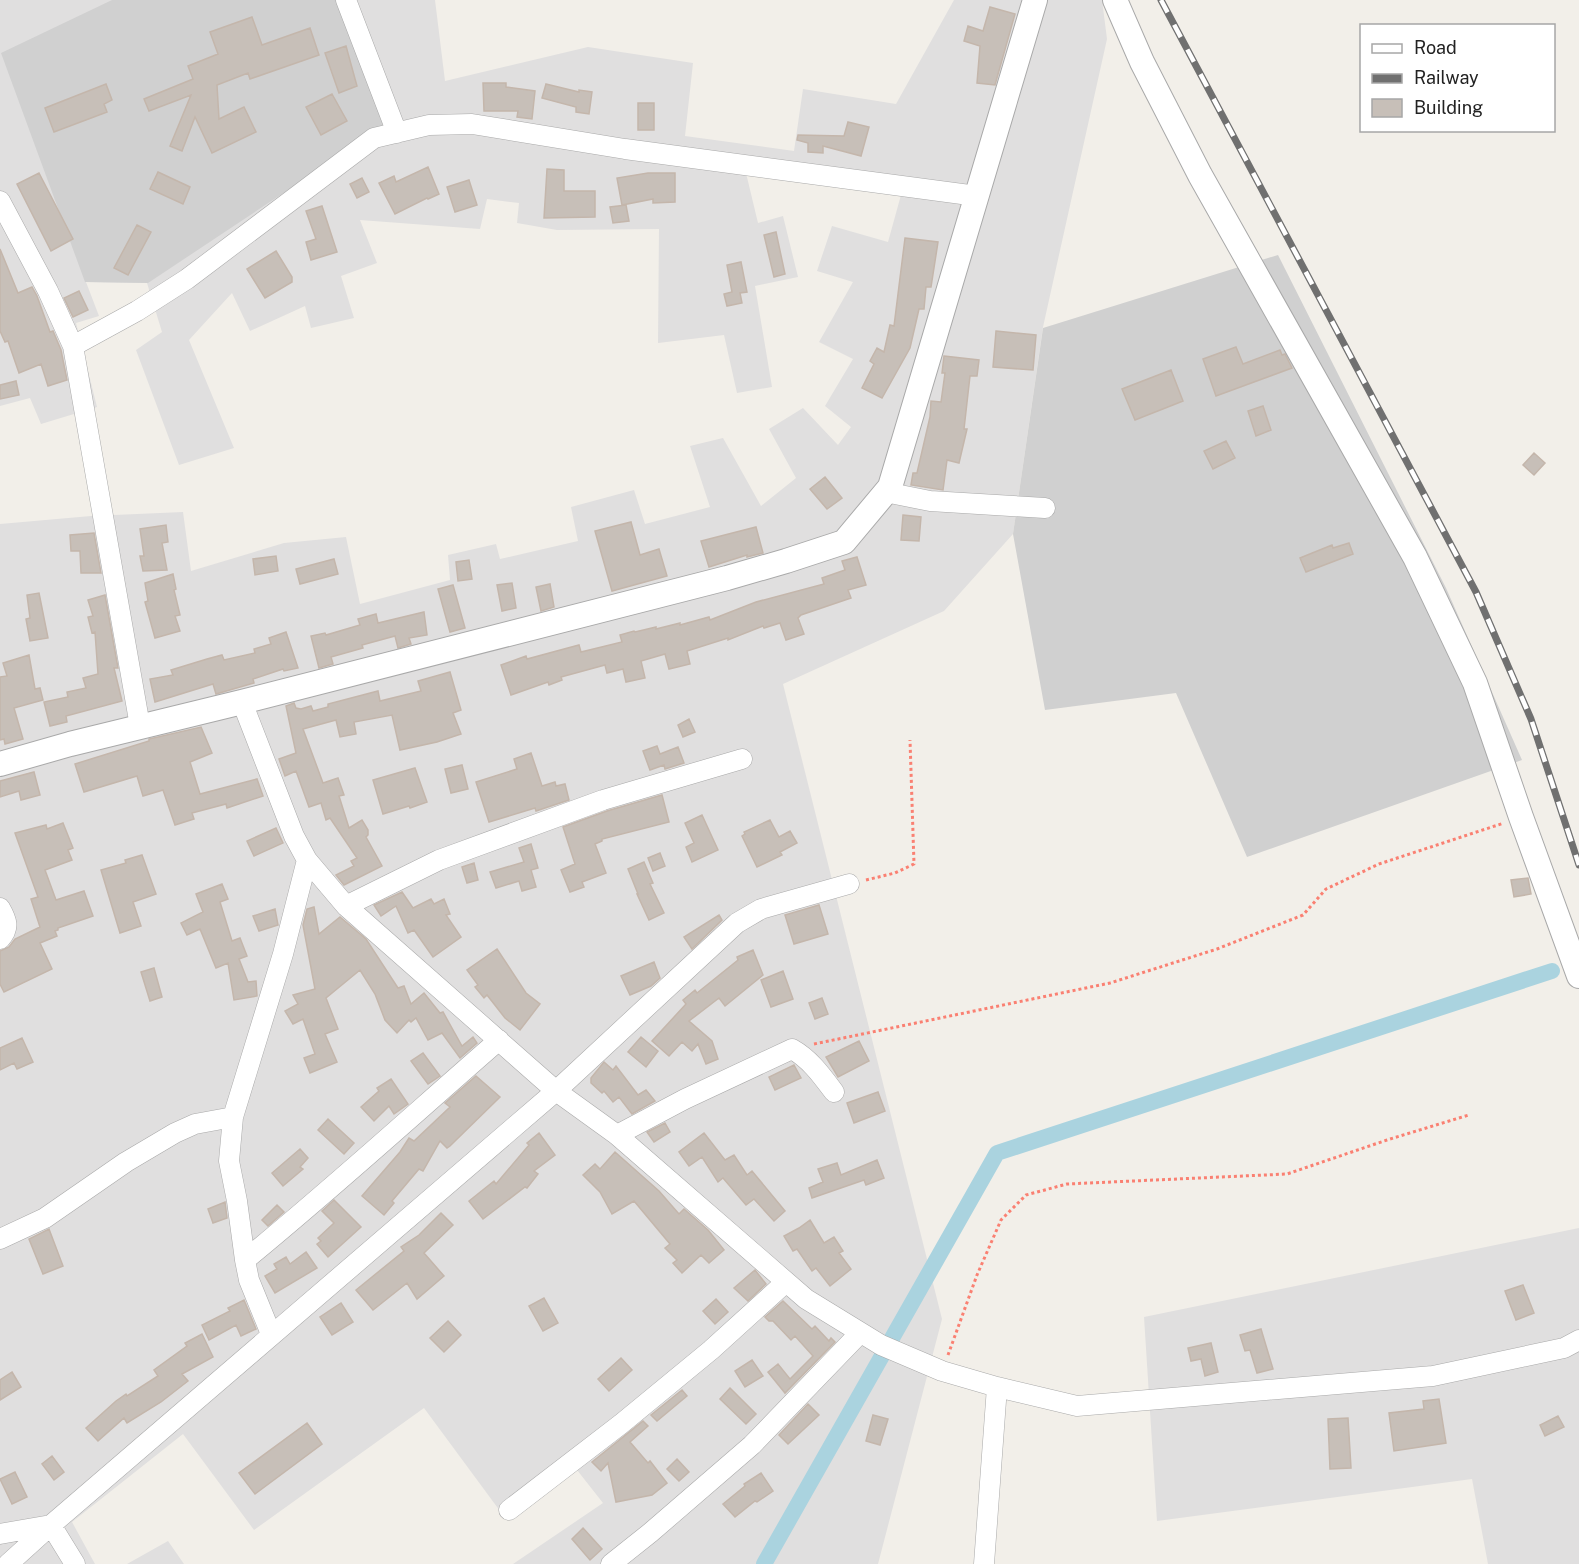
<svg xmlns="http://www.w3.org/2000/svg" width="1579" height="1564" viewBox="0 0 1579 1564" font-family="'Public Sans',sans-serif">
  <rect width="100%" height="100%" fill="#f2efe9"/>
  <!-- residential -->
  <path fill="#e0dfdf" d="M0 0H435L445 81 588 47 693 63 685 136 794 151 803 89 896 104 954 0H1102L1107 39 1043 327 1013 534 944 611 783 684 942 1319 878 1564H513L603 1503 566 1456 500 1511 424 1408 254 1530 183 1434 72 1522 95 1564H0V524L91 516 183 512 191 571 284 543 346 537 360 604 450 580 448 555 496 544 500 559 578 541 571 507 634 490 645 524 710 507 690 446 723 438 761 506 796 478 769 429 803 408 838 445 851 427 825 406 853 359 819 342 853 282 817 271 832 226 888 242 901 195 746 173 758 223 783 216 798 277 755 286 772 387 737 393 724 335 658 343 659 229 557 230 517 223 519 203 487 199 480 229 360 220 377 263 341 276 354 318 311 328 305 306 250 331 232 293 189 340 234 448 179 465 136 350 162 332 147 283 86 282 99 316 76 323 97 407 41 424 30 398 0 406Z
    M1579 1228V1564H1488L1472 1479 1157 1521 1144 1317Z
    M168 1541 184 1564H127Z"/>
  <!-- religious -->
  <path fill="#d0d0d0" d="M112 0H349L395 119 148 283 85 282 1 53Z
    M1278 255 1446 588 1522 760 1247 857 1176 693 1045 710 1013 534 1043 328Z"/>
  <g fill="none" stroke-linecap="round" stroke-linejoin="round">
    <!-- canal -->
    <path stroke="#aad3df" stroke-width="16" d="M764 1564 997 1153 1552 971"/>
  </g>
  <!-- building -->
  <path fill="#c7bfb8" stroke="#c4b6ab" stroke-width="1.5" d="M990 7 1015 14 995 85 977 83 980 46 964 41 968 26 983 31Z
    M252 17 262 45 310 28 319 55 250 79 248 73 217 85 219 119 244 107 256 132 212 153 195 117 182 151 170 146 191 95 149 111 144 99 193 79 188 66 218 54 210 32Z
    M346 46 357 86 339 93 325 53Z
    M483 83H506V87L535 91 532 119 517 117 518 111H484Z
    M106 84 112 100 104 104 107 112 54 132 45 108Z
    M546 84 579 92V90L592 92 589 114 576 112V107L542 98Z
    M332 94 347 121 321 135 306 107Z
    M638 103H654V130H638Z
    M848 122 869 127 861 156 823 146V153L808 152V143L797 140 798 135 844 136Z
    M428 167 439 194 428 199 427 198 395 214 379 183 394 176 396 182Z
    M547 169 564 170V191H595V217L544 218Z
    M158 172 190 187 183 204 150 189Z
    M39 173 73 239 51 251 17 184Z
    M648 173H675V202L653 203V199L622 205 617 178Z
    M362 178 369 192 357 198 350 184Z
    M469 180 477 205 455 212 447 187Z
    M626 205 629 221 613 223 610 207Z
    M322 206 337 252 311 260 306 242 316 239 306 211Z
    M137 225 151 232 128 275 114 268Z
    M776 232 785 274 774 277 764 235Z
    M905 238 938 242 931 287H926L924 309H919L910 348 882 398 862 388 874 364 870 361 877 348 884 352 890 325 894 326Z
    M0 249 18 293 32 287 37 296 50 332 53 331 61 350 67 380 48 386 41 364 19 373 8 341 5 342 0 331Z
    M276 251 292 277V282L265 298 247 269Z
    M741 262 747 292 740 293 742 303 727 306 724 294 732 292 727 265Z
    M79 291 88 310 73 317 64 298Z
    M996 331 1036 335 1033 370 993 367Z
    M1236 347 1243 364 1280 350 1282 355 1285 354 1292 368 1216 396 1203 359Z
    M944 356 979 360 977 376H970L964 429H967L959 463 947 460 943 490 911 485 913 473H917L930 417 931 401 941 402 945 373H942Z
    M1171 370 1183 401 1135 420 1122 389Z
    M16 381 19 395 0 399V385Z
    M1263 406 1271 430 1256 436 1248 411Z
    M1226 441 1235 458 1213 469 1204 451Z
    M1534 453 1545 463 1534 475 1523 465Z
    M825 477 842 498 827 509 810 489Z
    M903 515 921 517 919 541 901 540Z
    M631 522 640 555 659 549 667 576 612 591 595 531Z
    M166 525 168 542 162 543 167 570 143 571 140 556H144L140 529Z
    M756 527 763 553 747 557V555L709 567 701 541Z
    M94 533 101 573H81L80 551H71L70 535Z
    M1349 543 1353 554 1306 572 1300 558 1332 545 1333 548Z
    M276 556 278 571 255 575 253 559Z
    M857 557 866 585 848 590 851 598 801 615 798 618 804 634 786 640 780 623 764 628 763 626 728 640V638L687 651 690 664 669 669 665 654 641 661 645 678 626 682 623 669 607 673 605 665 561 677 562 680 549 685 548 682 511 695 501 665 526 656 527 659 579 645 581 652 622 642 620 635 634 631 635 632 656 627V629L680 623V625L709 617 710 620 756 602 824 584 822 578 845 570 842 561Z
    M334 559 338 574 300 584 296 569Z
    M469 560 472 579 458 581 456 562Z
    M173 574 176 589 174 590 180 615 175 616 180 631 155 638 145 602 148 601 145 583Z
    M512 583 516 608 502 611 497 585Z
    M550 584 554 607 541 611 536 587Z
    M453 585 465 628 450 632 438 589Z
    M39 593 48 638 30 641 26 619 30 618 27 595Z
    M105 595 118 668H114L122 701 66 716 67 722 50 726 44 702 68 697 67 692 86 688 83 678 98 674 95 632 92 633 88 617 93 616 88 600Z
    M424 612 427 635 409 638 411 644 398 648 395 636 362 645 363 648 331 657 333 664 319 668 311 636 325 633 326 635 360 625 358 619 376 614 378 623Z
    M286 632 298 668 284 671 283 669 253 679 254 683 216 694 213 684 155 702 150 679 173 675 171 670 207 659 222 655 224 660 255 653 254 649 271 644 269 638Z
    M29 655 35 689 40 688 43 700 14 708 23 739 5 744 4 739 0 740V677L7 676 3 663Z
    M450 672 461 710 453 713 461 734 437 742 400 750 392 715 354 722 356 734 340 737 336 720 303 729 323 783 338 778 344 795 339 796 349 828 362 820 368 830V835L366 837 382 866 344 885 336 875 354 866 351 861 357 858 330 818 326 820 321 803 309 807 296 771 285 776 279 759 296 753 286 706 294 703 296 708 301 709 311 706 313 711 328 707V704L378 691 380 701 421 691 418 681Z
    M689 719 695 732 683 737 678 725Z
    M201 727 212 753 190 762 200 794 257 779 263 796 227 808 226 804 192 813 194 819 175 825 163 790 143 796 137 776 84 792 75 764 149 741V739Z
    M657 746 660 754 678 747 684 763 665 769 664 765 650 770 643 751Z
    M531 753 542 786 555 782 556 786 565 784 569 800 536 811 535 808 489 822 476 782 517 769 514 759Z
    M462 765 468 789 451 793 445 769Z
    M415 768 427 802 410 808 409 806 383 814 373 780Z
    M34 772 40 795 21 800 19 791 0 797V781Z
    M662 795 669 822 602 839V841L595 844 606 873 582 882 584 887 570 892 561 870 575 864 563 827 607 811Z
    M702 815 718 850 692 862 686 847 694 843 685 823Z
    M770 820 779 837 790 831 797 843 780 852 782 855 757 867 742 836 745 834 744 832Z
    M63 823 73 848 68 850 72 860 45 870 56 900 84 891 93 916 58 928V930L55 931 57 936 40 943 52 969 4 992 0 984V951L9 947 15 939 40 927 31 899 38 897 15 833 46 825 47 829Z
    M276 828 283 843 254 856 247 841Z
    M531 844 538 868 531 870 536 887 522 891 519 881 496 888 490 872 524 862 519 848Z
    M660 853 665 866 653 871 648 858Z
    M142 855 156 894 133 902 141 926 120 933 101 870 126 863 125 860Z
    M644 862 653 883 650 884 664 913 649 920 637 894H638L628 869Z
    M474 863 478 880 467 883 462 867Z
    M1528 878 1531 894 1514 897 1511 880Z
    M222 884 228 899 220 902 232 941 240 938 247 956 239 959 248 982 256 981 257 996 234 1000 228 963 216 968 200 929 187 935 181 923 203 912 196 894Z
    M402 892 413 908 431 899 434 904 444 899 450 914 446 915 461 937 433 957 414 930 408 933 396 906 381 916 374 905Z
    M819 905 828 934 794 944 785 915Z
    M314 907 319 934 340 917 366 939 398 988 404 986 411 1004 424 993 440 1013 443 1012 462 1046 473 1037 477 1043 460 1058 442 1033 428 1040 416 1018 411 1022 409 1020 397 1033 385 1020 375 994 360 970 326 998 338 1029 325 1034 337 1062 310 1073 304 1058 315 1054 303 1019 293 1024 285 1011 298 1004 293 995 315 989 303 925 307 909Z
    M275 909 278 925 259 931 253 916Z
    M719 915 722 920 692 949 684 937Z
    M497 949 526 993 540 1004 520 1030 505 1018 487 995 484 998 475 987 478 985 467 970Z
    M753 950 763 975 725 1006 719 998 689 1021 712 1041 718 1059 706 1064 698 1044 692 1051 682 1042 669 1056 652 1041 686 1004 683 1000 695 990 697 993 738 960 737 957Z
    M654 962 660 978 651 986 630 995 621 976Z
    M154 968 162 997 150 1001 141 972Z
    M783 971 793 999 771 1007 761 980Z
    M822 998 828 1014 815 1019 809 1003Z
    M641 1037 658 1051 646 1067 628 1052Z
    M22 1038 33 1062 17 1069 14 1063 0 1070V1048Z
    M859 1041 869 1061 838 1077 826 1057Z
    M423 1053 440 1076 428 1084 411 1061Z
    M604 1062 613 1070 616 1066 638 1095 646 1090 655 1101 632 1114 619 1097 613 1102 604 1091 602 1093 591 1083V1078Z
    M794 1065 801 1078 775 1090 769 1077Z
    M476 1076 500 1097 450 1146 447 1148 440 1141 423 1171 419 1169 392 1201 394 1203 384 1215 362 1196 400 1152 409 1138 414 1141 450 1107 445 1103Z
    M391 1079 408 1104 394 1114 389 1106 374 1121 361 1107 379 1091 377 1088Z
    M878 1092 885 1111 854 1123 847 1103Z
    M328 1119 354 1143 344 1154 318 1130Z
    M665 1123 670 1132 654 1142 647 1132Z
    M539 1133 555 1155 534 1171 538 1174 527 1188 525 1187 483 1219 469 1201 494 1181 496 1184 529 1145 527 1143Z
    M704 1133 725 1160 734 1155 747 1175 752 1171 785 1211 774 1221 754 1199 746 1205 723 1178 718 1182 702 1157 689 1166 679 1152Z
    M300 1149 308 1158 300 1167 303 1169 283 1186 272 1173Z
    M615 1152 659 1191 679 1214 684 1209 708 1230 724 1250 709 1263 701 1255 682 1273 673 1263 677 1260 665 1248 670 1244 634 1201 612 1214 600 1192 583 1175 595 1164 600 1169Z
    M877 1160 884 1178 866 1185 864 1180 812 1198 809 1188 823 1182 818 1169 837 1163 841 1175Z
    M334 1200 361 1227 328 1257 317 1244 321 1241 318 1238 334 1223 322 1211Z
    M225 1202 227 1218 213 1223 208 1209Z
    M277 1205 284 1212 268 1226 262 1220Z
    M441 1213 453 1225 424 1253 444 1276 417 1299 407 1283 373 1310 356 1290 404 1251 401 1247 419 1235Z
    M810 1220 824 1243 834 1237 843 1251 839 1253 851 1269 830 1286 816 1268 812 1271 797 1249 793 1251 784 1236 799 1228Z
    M49 1229 63 1266 43 1274 29 1239Z
    M306 1252 317 1268 275 1293 265 1276 277 1269 274 1264 286 1257 290 1264Z
    M755 1270 766 1284 748 1301 734 1288Z
    M1523 1285 1534 1313 1516 1320 1505 1291Z
    M544 1298 558 1323 543 1331 529 1306Z
    M716 1299 728 1312 715 1324 703 1311Z
    M244 1300 256 1329 241 1336 236 1325 209 1340 202 1325 230 1311 228 1308Z
    M783 1301 812 1329 815 1326 829 1341 831 1338 835 1342 785 1393 768 1372 778 1364 790 1379 813 1356 795 1336 791 1340 773 1321H769L765 1317Z
    M341 1303 353 1322 332 1335 320 1317Z
    M448 1321 461 1335 444 1352 430 1338Z
    M1261 1329 1273 1369 1257 1373 1250 1350 1245 1351 1240 1335Z
    M202 1334 213 1357 182 1374 188 1381 161 1402 127 1423 124 1418 98 1441 86 1428 116 1401 126 1394 127 1396 158 1376 154 1370 187 1346 185 1343Z
    M1211 1343 1218 1372 1205 1376 1201 1359 1191 1361 1188 1348Z
    M621 1358 632 1370 609 1391 598 1379Z
    M752 1360 763 1376 745 1387 735 1371Z
    M12 1372 21 1387 0 1400V1380Z
    M730 1388 756 1414 746 1424 720 1399Z
    M682 1390 687 1396 657 1421 651 1415Z
    M1439 1399 1446 1443 1394 1451 1389 1413 1424 1409 1423 1401Z
    M808 1404 819 1415 788 1444 779 1435Z
    M873 1415 888 1419 880 1445 866 1441Z
    M1558 1416 1564 1427 1545 1436 1540 1425Z
    M1348 1418 1351 1468 1330 1469 1328 1419Z
    M643 1421 648 1426 630 1442 648 1463 650 1461 667 1483 652 1495 616 1502 608 1463 601 1471 592 1462Z
    M307 1423 322 1444 255 1494 239 1473Z
    M52 1456 64 1472 54 1480 42 1464Z
    M677 1459 689 1472 679 1481 667 1469Z
    M15 1472 27 1497 12 1504 0 1479Z
    M761 1473 773 1491 757 1502 755 1501 735 1517 723 1504 745 1486 744 1484Z
    M583 1528 602 1549 590 1560 572 1539Z"/>
  <g fill="none" stroke-linecap="round" stroke-linejoin="round">
    <defs>
      <path id="minor" d="M346 0 397 133
        M0 201 48 291 73 346 140 726
        M73 346 137 311 187 279 374 138 429 125 472 124 625 149 977 196
        M885 492 930 501 1045 508
        M242 702 294 836 307 860 346 906 556 1091 617 1135 806 1299 881 1345 942 1371 997 1387 1077 1406 1433 1376 1564 1348 1579 1340
        M346 906 439 860 603 800 742 759
        M0 908C7 920 10 928 0 939
        M617 1135 685 1099 792 1049C810 1059 822 1076 834 1092
        M0 1239 45 1218 126 1162 175 1133 195 1124 233 1117
        M245 1260C332 1189 414 1114 499 1040
        M271 1334 249 1280 245 1260 237 1201 229 1161 233 1117 283 954 307 860
        M509 1510 621 1424 711 1350 786 1282
        M0 1534 51 1525 556 1091 737 923 761 909 849 884
        M8 1564 51 1525 75 1564
        M611 1564 650 1533 752 1445 860 1333
        M984 1564 997 1387"/>
      <path id="tertiary" d="M1115 0 1142 62 1200 175 1415 557 1475 683 1521 817 1579 976
        M0 764 70 744 242 702 727 578 786 561 844 542 890 487 1035 0"/>
    </defs>
    <!-- minor casing -->
    <use href="#minor" stroke="#a9a9a9" stroke-width="21"/>
    <!-- tertiary casing -->
    <use href="#tertiary" stroke="#a9a9a9" stroke-width="26"/>
    <!-- path -->
    <path stroke="#fa8072" stroke-width="3" stroke-dasharray="3 3" stroke-linecap="butt" d="M866 880 895 873 914 864 910 740
      M814 1044 1110 983 1217 949 1303 915 1326 889 1379 864 1504 823
      M948 1355 977 1275 1001 1220 1026 1195 1067 1184 1287 1174 1387 1140 1469 1115"/>
    <!-- minor -->
    <use href="#minor" stroke="#fff" stroke-width="20"/>
    <!-- tertiary -->
    <use href="#tertiary" stroke="#fff" stroke-width="24"/>
    <defs>
      <path id="rail" d="M1161 0 1476 592 1531 719 1579 865"/>
    </defs>
    <!-- rail casing -->
    <use href="#rail" stroke="#707070" stroke-width="7"/>
    <!-- rail -->
    <use href="#rail" stroke="#fff" stroke-width="4.5" stroke-dasharray="14" stroke-linecap="butt"/>
  </g>
  <!-- legend -->
  <rect x="1360" y="24" width="195" height="108" fill="#ffffff" stroke="#a7a7a7" stroke-width="1.5"/>
  <rect x="1372" y="44" width="30" height="9" fill="#ffffff" stroke="#a7a7a7" stroke-width="1.5"/>
  <text x="1414" y="54" font-size="18" fill="#222222">Road</text>
  <rect x="1372" y="74" width="30" height="9" fill="#707070" stroke="#a7a7a7" stroke-width="1.5"/>
  <text x="1414" y="84" font-size="18" fill="#222222">Railway</text>
  <rect x="1372" y="99" width="30" height="18" fill="#c7bfb8" stroke="#a7a7a7" stroke-width="1.5"/>
  <text x="1414" y="114" font-size="18" fill="#222222">Building</text>
</svg>
